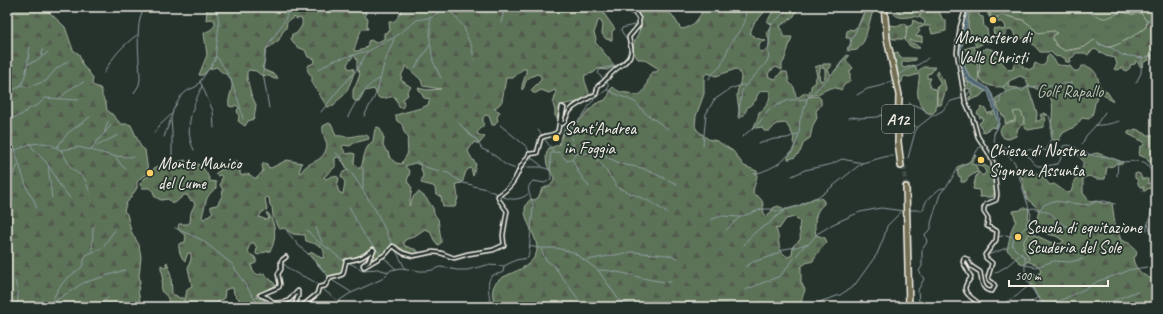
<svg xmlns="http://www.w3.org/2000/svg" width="1163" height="314" viewBox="0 0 1163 314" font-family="Caveat,sans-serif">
  <defs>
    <pattern id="grass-tufts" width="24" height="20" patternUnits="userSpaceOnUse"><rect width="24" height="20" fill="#5c7358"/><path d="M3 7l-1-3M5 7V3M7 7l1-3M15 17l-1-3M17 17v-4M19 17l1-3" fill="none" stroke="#525b4e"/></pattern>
    <pattern id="forest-firs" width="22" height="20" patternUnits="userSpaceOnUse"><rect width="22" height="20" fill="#5c7358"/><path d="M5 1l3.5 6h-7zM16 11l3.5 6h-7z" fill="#525b4e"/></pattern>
    <pattern id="garden-furrows" width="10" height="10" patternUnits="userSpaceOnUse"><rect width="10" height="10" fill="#5c7358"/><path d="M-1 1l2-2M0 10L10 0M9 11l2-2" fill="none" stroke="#525b4e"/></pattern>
    <pattern id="water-ripples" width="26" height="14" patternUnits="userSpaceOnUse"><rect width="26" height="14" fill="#4d6672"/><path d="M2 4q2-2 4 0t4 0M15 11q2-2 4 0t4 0" fill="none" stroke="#677c86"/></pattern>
  </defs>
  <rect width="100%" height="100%" fill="#26332d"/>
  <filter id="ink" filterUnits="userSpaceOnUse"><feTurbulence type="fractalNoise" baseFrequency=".025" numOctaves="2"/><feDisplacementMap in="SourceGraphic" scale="8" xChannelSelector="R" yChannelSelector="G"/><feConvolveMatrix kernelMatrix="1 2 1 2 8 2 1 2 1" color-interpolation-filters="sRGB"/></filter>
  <g filter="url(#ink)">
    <!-- grass -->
    <path fill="url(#grass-tufts)" stroke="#a8b2a0" d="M929 7H937L943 20H946V31L932 34 930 26H924L925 21 919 17 924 10V13L929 12Z
      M971 7H979V16L983 17 984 27 987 29 988 36C993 40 997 37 1002 38L987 43 986 38H985L982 44 976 47C969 27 965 29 971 7Z
      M990 7H1048L1061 11 1065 7H1085L1092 14H1116L1121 12 1132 14 1141 13 1147 22 1146 27C1139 33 1116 48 1108 47 1103 46 1097 43 1093 41 1084 49 1076 48 1065 51L1056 45 1052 39 1053 36 1057 33 1054 31 1037 33 1030 25 1023 20 1002 15 995 18 990 16Z
      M913 20 923 25V27L918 28 920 31 916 36V37L922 36V42L911 41 910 40H909L910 43 915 44 920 48C914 49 907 46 905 39L906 37 907 27 912 25Z
      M898 52 900 58H915L916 60 902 62V67L904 68 914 65 916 67 917 72 923 67H935L931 73 927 74V78H931L929 82 931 88 935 89 937 87 936 110 933 113H927C921 106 916 97 918 88 918 83 920 79 919 74L909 77 905 76 903 77 902 82 900 83 894 53Z
      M1009 81 1008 87 1018 88 1022 91 1028 86 1037 113 1036 122 1042 119 1040 115 1044 113 1048 115H1044L1046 120 1044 123V127L1028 130 1025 128C1023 122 1025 118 1021 112L1015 117V121L1005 123V117L1002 115 1000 110H999L995 99 1006 92 1003 87Z
      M975 155 976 156 971 164 976 165C977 172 979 172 983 176L986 172 983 167 978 164C996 166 995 179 995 193L993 194V197H980L979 190 973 189 976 176 978 174 977 172 969 177 965 182H961V177L958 176 957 167 969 162Z"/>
    <!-- forest -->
    <path fill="url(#forest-firs)" stroke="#a8b2a0" fill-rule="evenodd" d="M7 7H40V9L49 12 65 27 73 50 79 54 83 66 88 71 93 78 92 85 100 88 102 91V96L106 104 107 110 112 114 121 124H128L131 125 141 147 145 150 148 172 145 176 144 175 137 182V188L126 204 124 211 127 214 131 231 139 245 141 257 139 276 140 282 138 291 140 300 138 307H7Z
      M203 7H367L365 16 368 19 367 25 368 29H362C360 32 354 48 354 51H357L365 49 368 44V41L371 40 376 43 384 39V33L390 31 389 22C398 23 399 13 404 7H599L615 29 612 31V40L606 39 602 34 603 25 600 20 598 21 594 33 596 39 595 42 615 66 607 70 598 69 593 73 585 75C583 82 589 88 589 95L578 103H571L562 105 560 108 557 118 555 116V110L553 104 556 93 555 90 549 93 541 90 536 93H533L531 90 541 80V76L537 74C533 76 528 77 526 81 524 85 525 87 522 90 521 82 527 77 526 69H523L513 78H506L502 101 500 104 495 108V109L500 112 497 117 498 120 495 125H492L489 116 486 115C480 119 485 121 483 126 481 129 478 130 477 134L485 137 479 144 474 142 468 151C470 156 473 160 476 164L473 176 471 168C464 170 465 177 462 183L456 184 458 198 455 207H446L443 206 441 197 436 194 435 188 433 186 421 183 423 175 420 165 415 163 405 166 410 172 407 181 412 188 409 206 414 196 419 192 426 198 433 208 434 214 438 219 441 240V243L438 245 434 240 430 231 425 229 413 237 407 239 404 241V244L405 246 417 250 420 254C414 254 408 254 403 251 398 249 396 245 391 246L384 253 369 263 375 251 374 247 371 248 362 256 345 261 343 271 341 273 328 276 308 254 313 252 321 258 324 257C326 245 315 244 306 241L305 235 293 234 284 228 280 229 278 228 273 216 272 207 270 205 269 198 267 197 265 199 267 210 262 212 259 217 267 220 269 218 266 213H268C276 223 277 240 270 251L261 253 259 255 256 254 257 248 254 243H251L248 249 249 254C254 256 257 257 256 263L251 265 253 271 258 275 264 273 275 284V287L264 293H258L256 295 257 298 266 300 257 307H249L246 304 240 305 239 299 234 294 233 288H230L225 290 224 299 219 301 216 307H166C171 299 167 296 161 291L163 274 161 270V265L166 268V263L167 262 171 276 172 294 177 296 179 298H183L184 301H185L187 289 192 286 188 268 191 259V253H188L185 261C181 258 178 249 179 244L185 242 186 236C182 232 176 231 179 224H188L190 222 191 212 195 204 193 201 190 200 187 195H184L175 203H172L168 199 161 200 155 197 153 191 149 188H142L140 184 145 178 148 177 155 167 161 166 163 163H166L168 164 185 160C189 165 193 162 198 164 204 167 208 175 210 181L216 182V188C204 197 206 204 202 217L204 219 213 212 211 209V206L217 205 222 196 223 190 220 185 222 177 220 175 217 176 215 174C218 171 224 168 228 169L231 167V164L236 160 240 164V173L242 176C246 173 250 174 254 178H257L263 171 262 165 264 163 267 164 268 167 271 168 287 160 302 163 299 172 301 173C307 159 325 165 327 144 325 139 322 132 323 126L329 123 332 125 336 136C341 135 343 137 347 137 355 137 361 133 368 136L369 139 354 143 350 146 344 145 342 147 346 154 352 153 355 154 354 163 358 168H361C364 159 364 147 373 141L375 129 377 127 380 128 384 139 383 145 386 151 388 152 390 158 396 163 402 164C403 160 405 158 407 155 409 149 406 143 408 137L404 132 402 124 397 121 396 118V115C407 111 418 110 428 105L430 99 424 98 418 88 427 90 441 89 423 86 421 80 406 66 402 74 401 80 411 87 407 92 408 95 403 99 404 105 402 108 399 107 395 97C389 95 380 103 377 95 376 93 375 91 374 89L365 91 359 101H355L353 99V90L356 85 360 74 357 69V60L354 55 347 64 348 68 354 69V73C352 79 347 92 343 96 339 100 336 100 334 106L327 107 312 82V77C309 73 305 69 309 65L314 63 315 59 308 57 305 50 297 47 291 39 292 34H296C299 29 305 25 301 18L297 19 294 17 287 22 286 28 282 33 279 40 271 46 266 49 264 63 262 67 264 70 276 75 278 78 274 79 269 76 261 75 256 71 249 70 247 72V78L251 94 256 105 254 119 248 121 245 126 238 121 239 117 237 110 239 108 236 105 233 107 229 106C227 97 235 88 231 80 228 73 221 74 217 67L209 69 203 75H199L207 55 204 33C210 30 216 28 215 21L212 19 206 20 207 9ZM338 157 345 164 347 170 342 173 341 176 345 182 343 194 339 192 337 186 339 179 338 177 332 176 326 179 324 177 335 167V158Z
      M643 7H666V9L673 16 681 29C694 28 700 17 704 7H768L761 16 754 23 750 33 756 38 766 41 761 42 759 44V49L762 52C773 48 769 40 767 33L772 24 767 22 775 7H799L794 16 780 26 783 31V37H792L784 61 782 64V70L776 67 770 71 768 74 769 77 776 79 781 72H787L789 82 794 87 796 97H799L806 92 809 97 818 96 821 99V105L816 111 817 118 813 125 810 138 804 142 800 152 795 157 790 159H788V157C792 152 797 147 793 142L794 137 786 123 776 124 770 131H764L762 127 755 128 754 127C756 122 758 118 759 112 766 109 771 99 770 91 762 89 757 92 756 100L747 108 744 115 739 119C740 110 738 105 737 96 737 89 741 83 741 77 741 74 739 71 736 69L716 76 707 73 704 76V94L696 116 695 126 697 130 708 139 717 141 733 151 744 166 757 171C758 179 753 186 753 194 767 200 761 205 765 217L771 212 773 208 778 206 785 209H787L798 206 814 198H821L824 201V204C814 211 814 224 816 235L825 238 827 242C822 248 815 255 813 261L806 263 801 267V282L805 290C803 296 800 301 803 307H496C480 270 523 279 535 256 545 239 512 213 531 199L534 200 538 198 542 189C549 185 554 186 554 177 547 169 543 157 549 148L559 145 565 127 579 121 595 104 605 100 609 95 610 90 613 87C618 92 621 92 627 93 630 93 631 94 634 95 647 97 646 79 652 72H656L659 69 643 59H638C628 47 636 41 640 29 642 23 640 18 638 13ZM795 217 800 222C798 228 801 234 800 240L793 246 792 255 788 257C774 249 782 238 775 228L779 229 786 219Z
      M866 7H878L872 14 864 41 857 50 849 51 847 48 851 46 850 38H846L847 31 850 29 853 30 858 26Z
      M912 7H927L920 13V16L918 17C909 15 902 21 894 14L896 11 902 8 908 10Z
      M988 7H990V16L996 18 1002 15 1023 20 1030 25 1038 33 1054 31 1057 33 1053 36V39L1056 45 1065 51C1070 50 1080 49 1084 47 1089 45 1091 41 1095 40 1099 43 1104 47 1109 47 1117 47 1140 32 1146 27L1147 22 1141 13 1132 14 1121 12 1107 18H1103L1092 14 1085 7H1156V59L1153 60 1150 55 1148 56 1149 60 1144 62 1142 67 1140 66 1136 60 1135 64 1130 65V68L1126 71 1122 68 1116 70 1114 69 1117 64 1115 58 1106 56 1095 49 1090 52 1088 55 1085 53H1076L1073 57 1070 58 1071 62H1066L1065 58 1055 56 1051 52H1040C1037 49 1028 37 1023 38 1020 39 1018 40 1016 40L1013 30H1008L1004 36 995 37 993 31 994 28 1005 30 1006 27 1003 22H997L994 19 990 18 988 15Z
      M905 23 907 27 906 32 907 33 905 39H893L890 37 888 25 899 26Z
      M986 48 994 50V54L1009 70 1013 69 1014 64 1018 60 1022 62 1023 67 1030 70 1033 69 1035 63C1040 65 1041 68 1046 63L1047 57 1049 55 1051 56 1058 65 1070 66 1074 71H1078L1082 66C1093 65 1099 76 1099 85L1108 93 1113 101H1111L1100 91 1091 88V91L1096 96 1097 98C1093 105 1095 114 1089 119L1082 118 1076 126 1063 133 1059 140H1053C1046 131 1060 102 1046 93 1040 90 1034 88 1028 85L1026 79 1020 76 1009 81 1003 87C993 87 984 86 979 77 981 69 978 61 980 52Z
      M847 55 849 56 846 60 853 68 850 71V81L844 85 841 90C839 89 837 88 835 88 827 86 819 97 809 95V92L811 89V86L816 82 815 79 817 76 815 67 821 65 819 75 820 80 822 81 825 77V69L822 68 823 64H831V67L828 70 831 75C837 69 841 62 847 55Z
      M938 71 942 79 944 80 946 89 941 105H937V87L940 85V82L936 75Z
      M1019 111 1021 112 1024 119 1023 124 1018 128 1016 136 1009 139 1004 138C994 127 1006 123 1015 121V117L1013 112Z
      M1136 129 1148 135H1156V162H1149L1146 158 1139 155 1140 147 1144 145V142L1128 134V132Z
      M1083 153 1089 155 1097 153 1123 162 1122 164 1117 163 1113 166 1107 167 1105 179H1097L1089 176 1083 178V193L1090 202 1097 201 1105 204 1110 202 1112 203 1115 224 1121 240 1131 244 1137 252 1136 256 1133 258C1134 269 1145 278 1156 280V307H1048L1037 296 1030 282 1029 275 1032 273 1039 275 1041 270C1038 263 1031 264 1026 260L1021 243 1031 233 1050 242 1060 244 1064 241 1056 236 1047 234 1040 228 1037 220 1039 209 1027 199 1020 172 1023 168 1041 175 1050 185 1054 184 1067 193 1071 192 1077 173 1083 167V161L1078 155Z
      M1137 173 1140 174 1142 179H1148V184L1156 180V192L1149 188 1145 191H1143L1144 187H1140L1138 184V181L1135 178V174Z"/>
    <!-- park -->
    <path fill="#5c7358" stroke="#a8b2a0" d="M974 46 977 55 979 83C965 76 964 63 961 50Z
      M1022 208H1029L1028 220 1026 224 1029 226 1033 230 1024 240 1023 248 1028 256 1029 259 1025 265 1019 262 1007 250V249C1010 240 1010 229 1016 221L1013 211 1021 210Z"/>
    <!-- garden -->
    <path fill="url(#garden-furrows)" stroke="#a8b2a0" d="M965 78 973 85 986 91 979 97 969 100V97L972 96 970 89 967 88 965 91H964V86L968 85 969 83 963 80Z
      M982 107 984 109 985 108 988 114 990 112 992 115V112L995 111 998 123 995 128 992 127 984 132 982 131V129L979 123 982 121 983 118 982 117 980 118 977 113Z"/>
    <!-- water -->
    <path fill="url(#water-ripples)" stroke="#909ea1" d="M967 7H970L967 17V31L961 49 963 60 966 70 970 77 988 88 992 94 1000 118 999 125 994 134 998 123 997 119 988 92 969 82 963 74 962 70 958 51 959 43 964 31 963 19Z"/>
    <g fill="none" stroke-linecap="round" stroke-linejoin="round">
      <!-- stream -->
      <path stroke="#909ea1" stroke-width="1" d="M320 7V9
        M447 7 464 27 467 37 472 47 474 60
        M430 18V41L433 61 441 78
        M1147 21 1156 14
        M501 23 505 7
        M1098 44 1112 48 1122 55 1144 58 1156 54
        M847 51 858 26 869 7
        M216 56C230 72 239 99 243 119
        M41 57 43 50
        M28 64 38 60 48 52
        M415 68 430 45
        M318 70 332 61 367 51
        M104 73C112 57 123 45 137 35
        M900 75C908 67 920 66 928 58
        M604 79 598 74 600 69 618 65 627 56 629 49V44L621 30 622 28 638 24C637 17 632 14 627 12L625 7
        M709 79C711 73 716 71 720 67 725 60 725 54 729 47 736 30 749 29 745 7
        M200 81 213 111 214 128
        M1136 83 1141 73 1142 58
        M20 85 28 87 46 81 56 69 68 61
        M607 90 635 102 645 113 668 129
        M7 91C11 90 16 89 19 87 27 81 28 56 30 47
        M134 93 139 85 140 79C140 62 133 17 146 7
        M857 95 867 89 884 85 893 80
        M60 98 73 87 84 82
        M909 103 922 108 931 116
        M996 106 1000 103V96C1007 91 1015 88 1024 89 1029 85 1062 85 1072 83
        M269 108 263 73 265 55 267 47 285 20 289 7
        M321 112 340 88 356 71 368 51 395 37 417 20 432 17 446 7
        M364 116 377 92 384 64 394 39
        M348 117C353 105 367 83 380 79
        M738 117 742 91 745 86 766 63 769 58 768 51 771 26 789 7
        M849 118 853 117 859 118 878 117 881 115 896 118
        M7 120 21 115 30 108 38 105 45 98 79 100
        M902 120 909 121V123L917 127
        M459 123 471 136 475 138 482 149 489 152
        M500 125 527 147 532 159
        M1096 125C1101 126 1115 123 1119 121
        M538 130 554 152
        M154 133 160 125 173 113
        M7 134C17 147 15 153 20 167 22 174 25 181 27 188 29 195 36 200 36 208
        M104 134 108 121
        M994 134C991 151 1010 146 1019 149 1028 151 1030 163 1038 166 1044 167 1051 165 1057 164
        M164 137 170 121
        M742 137 759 123 769 109 789 100 807 99 839 67 844 58
        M30 144 35 151 46 162 54 174 58 183 70 198
        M758 144 774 139 787 138 798 134
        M1082 144 1086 136 1096 125 1105 112
        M703 145 706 114 714 100 730 89 742 85H744
        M57 147 68 133 90 117
        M1001 148 1015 163 1031 215 1027 226 1014 238 1012 245 1015 249 1025 257V277L1039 300 1046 307
        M91 149C97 140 105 134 111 125
        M91 149 118 135
        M16 150 30 144 43 143 49 144 61 150 79 147 113 156 133 157
        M61 150 71 168 85 179 90 193
        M194 150C183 129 193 106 202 86
        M1025 152C1028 149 1032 149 1037 151L1040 149 1047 151C1047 143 1048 145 1051 139 1055 131 1051 124 1049 116
        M336 153 342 158 344 164 353 175 376 211 393 246
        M491 153 499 159
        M575 154 588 153 592 154 603 166 618 188 649 201 667 213
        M172 155V132L171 119 173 110 181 96 187 91 197 86 215 60 219 23 216 7
        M593 155 599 153 621 164 642 168 677 184
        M115 156 122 166 126 169
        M908 158 915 132 918 127 932 116 942 111 951 101 966 97 974 85
        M499 159C504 165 511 168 518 169
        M533 159 542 166
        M572 159 579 173 589 187
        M416 161 425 167 448 173 463 183 472 185
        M1058 164 1061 158 1063 146 1067 145 1072 146 1093 156 1108 157 1122 162 1135 161 1144 162 1148 165 1152 174 1156 176
        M48 165 52 198
        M528 167H542L550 170
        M363 168V189
        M521 169 526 167
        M754 174C775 169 795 156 799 133 800 128 799 124 800 120 802 113 806 107 807 99
        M792 176 805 170 832 164 842 159 862 163
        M1117 176 1118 162
        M10 182 18 165
        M473 186 487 189
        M488 190 498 194
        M502 196C510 201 521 200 528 194
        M349 206C354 216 361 231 368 240 372 245 377 250 381 255
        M1030 209 1033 208 1050 213 1064 225 1077 230 1092 233
        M909 210H923C927 198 927 199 936 192 939 189 940 188 945 188
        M1039 210 1044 205 1053 201 1089 205 1095 202 1104 201 1115 204
        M710 220 721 216 740 217 762 209H771L776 211H781L799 206 823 194 862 163 888 156H893
        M1148 224 1155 242
        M175 228 202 240 232 264 260 307
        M316 228 322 242
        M307 230 317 241 329 249 341 259 363 270 378 269 388 272
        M726 230 740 217
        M1147 230V227L1156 195
        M287 231 298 245 316 261 330 279 351 292
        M998 237 1006 235 1013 237
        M744 245 748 239 760 228 769 224 773 219 784 211
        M530 246 538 248H556L573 252 598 270 619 300 636 307
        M395 249 405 268
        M541 249 546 260 554 266 582 304
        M92 251 93 228 95 225
        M988 255 1009 247
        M383 257 396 269
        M587 260 631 252 668 255 677 258
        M284 264C295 277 309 275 319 286
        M1025 265 1036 267 1054 261 1070 262 1083 259
        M745 267 753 262 772 256 785 249 809 244 817 234 833 224 860 212 881 208 904 211
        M415 270C420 272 431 271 435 269 437 268 439 267 441 267L457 270H467L487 265 504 266 516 260 528 258 529 252 533 207C533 197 523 189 533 181L545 183 551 179 550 156 551 153 559 152 567 161C583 159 569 139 570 131 572 124 580 120 584 114 587 110 589 104 593 101 597 96 603 93 608 89V84L606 81
        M599 270C623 270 646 282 671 282
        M995 273 1007 266 1022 253
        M15 281 18 292V307
        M320 287 338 301
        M745 290 780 276 805 245
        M1031 302 1037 298
        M52 303 83 283 125 270
        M51 307 52 301 58 289 65 280 82 267 86 255 102 248 115 230
        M96 307 108 298
        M337 307 340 300 349 294 382 279 391 270 401 268 414 270
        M491 307C491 299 484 281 493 275 496 274 500 274 503 272L504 267
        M665 307 689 302
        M813 307 822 301 840 295 854 286 877 254 884 237 887 226 902 211
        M923 307 919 301 918 290 924 279 919 271 922 266V250L927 242 925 234 931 229V223L940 194 949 183 957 170 970 161 981 145
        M998 307C1003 304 1008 301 1013 298 1020 295 1022 289 1030 286
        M1047 307 1089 287 1098 281 1123 273 1128 270 1147 267
        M1099 307 1132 293 1138 292"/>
      <!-- motorway-tunnel -->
      <path stroke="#455049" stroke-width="5" stroke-dasharray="5 2.5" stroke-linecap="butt" d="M904 166 906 187"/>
      <defs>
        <path id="tertiary" d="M286 257 281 261V269L278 274 280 284 279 287 260 295 268 298 274 303C292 302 287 301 298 291V296L294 307
          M964 258 967 259 971 266 980 272C982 280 981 291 992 291L995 286 993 283 989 280 988 277 992 263 986 258 985 255 996 240 997 231 987 226 988 218 984 212V208L986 204 996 200 997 195 993 162 988 152 978 137 973 119 965 101 957 52 960 27 966 7
          M964 258 963 262 971 277C970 280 967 282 966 285 962 293 973 298 978 303V307
          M301 307 317 294 319 287 325 286 330 278 339 276 343 274 346 261C360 259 362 258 373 249L374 250 368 261 363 265 364 267 386 254 393 246 403 253 413 256 433 252 441 253 454 258 468 254 493 250 504 245 503 235 507 211 499 200 498 196C510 188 515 181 520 168 522 163 527 160 529 154L537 153 541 138C546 134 553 137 558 131L562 107 564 108 561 122 562 124 565 122C568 106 580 104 594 95L596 94 598 86C606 81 607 77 614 71 620 65 629 62 631 53 632 47 629 42 629 37L639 25V19L634 11 636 7"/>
        <path id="motorway" d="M884 7 887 39 899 95 898 142 901 166
          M906 187 909 307"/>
      </defs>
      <!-- tertiary casing -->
      <use href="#tertiary" stroke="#f4f1e8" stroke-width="5.5"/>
      <!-- motorway casing -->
      <use href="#motorway" stroke="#f4f1e8" stroke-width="8"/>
      <!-- tertiary -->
      <use href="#tertiary" stroke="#26332d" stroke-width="2.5"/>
      <!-- motorway -->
      <use href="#motorway" stroke="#726e52" stroke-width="5"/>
    </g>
  </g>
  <!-- markers -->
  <g fill="#ffd166" stroke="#26332d" stroke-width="1.5">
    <circle cx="993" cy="20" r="4"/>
    <circle cx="556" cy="138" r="4"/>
    <circle cx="981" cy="160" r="4"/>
    <circle cx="150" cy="173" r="4"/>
    <circle cx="1018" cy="237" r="4"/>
  </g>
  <g text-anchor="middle" stroke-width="3.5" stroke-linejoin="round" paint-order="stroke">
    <!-- shield labels -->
    <rect fill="#26332d" stroke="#b6b8b0" stroke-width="1" x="882" y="105" width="32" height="28" rx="3"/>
    <g font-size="16" font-weight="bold" fill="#f4f1e8">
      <text x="898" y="125">A12</text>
    </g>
    <!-- poi labels -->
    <g font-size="17" fill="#f4f1e8" stroke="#26332d" text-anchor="start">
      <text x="993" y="43" text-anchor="middle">Monastero di<tspan x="993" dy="20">Valle Christi</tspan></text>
      <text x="564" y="134">Sant'Andrea<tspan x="564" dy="20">in Foggia</tspan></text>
      <text x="989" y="156">Chiesa di Nostra<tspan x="989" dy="20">Signora Assunta</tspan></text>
      <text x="158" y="169">Monte Manico<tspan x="158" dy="20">del Lume</tspan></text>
      <text x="1026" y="233">Scuola di equitazione<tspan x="1026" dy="20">Scuderia del Sole</tspan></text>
    </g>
    <!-- park labels -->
    <g font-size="17" fill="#b7bfae" stroke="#26332d">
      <text x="1070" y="97">Golf Rapallo</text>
    </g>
  </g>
  <!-- margin -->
  <rect width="1163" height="314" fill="none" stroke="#26332d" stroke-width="24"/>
  <rect x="12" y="12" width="1139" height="290" fill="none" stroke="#f4f1e8" stroke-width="1.5" filter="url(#ink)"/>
  <!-- scale -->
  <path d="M1009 280v6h99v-6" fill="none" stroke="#f4f1e8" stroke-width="2"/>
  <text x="1015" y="280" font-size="12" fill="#f4f1e8" stroke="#26332d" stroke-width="3" paint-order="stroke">500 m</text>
</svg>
